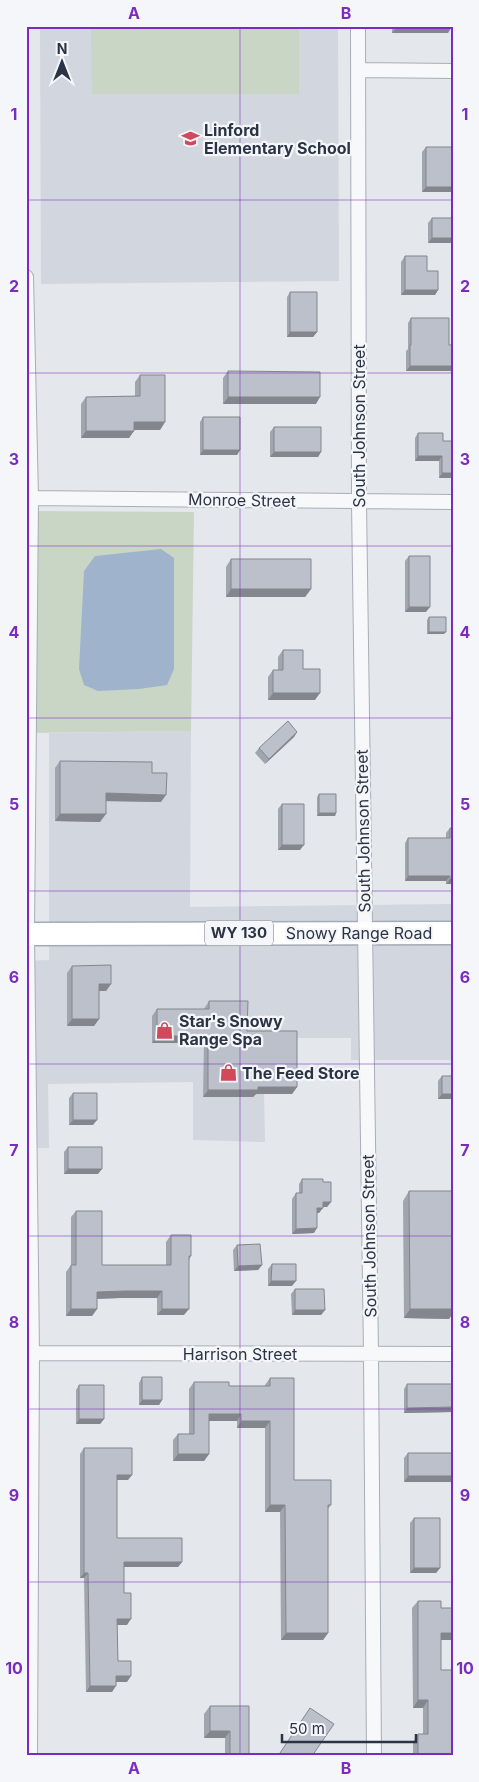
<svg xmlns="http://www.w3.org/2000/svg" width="479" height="1782" viewBox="0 0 479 1782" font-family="Inter,sans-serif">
  <rect width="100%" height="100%" fill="#e4e7ec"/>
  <!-- built -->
  <path fill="#d2d6de" d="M40 26H338L339 281 41 284Z
    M191 731 190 907 453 904V1060H351V1038H263L265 1142 193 1140V1082L48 1084 49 1148H26V961L49 960V733Z"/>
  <!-- green -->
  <path fill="#c9d6c5" d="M91 26H299V94H92Z
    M26 511 194 512 191 731 26 733Z"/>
  <!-- water -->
  <path fill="#9fb4cc" d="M161 549 174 558V669L167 685 139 689 98 691 84 685 79 669 84 571 95 556Z"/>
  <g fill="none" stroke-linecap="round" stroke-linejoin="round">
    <defs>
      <path id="street" d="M358 26 359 502 371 1354 374 1756
        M359 70 453 71
        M26 277 31 498 27 934 32 1353 30 1756
        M31 498 453 502
        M26 1353 453 1354"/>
      <path id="primary" d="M26 934 453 933"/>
    </defs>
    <!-- street casing -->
    <use href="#street" stroke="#a9aeb7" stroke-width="16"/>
    <!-- primary casing -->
    <use href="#primary" stroke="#a3abb8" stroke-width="25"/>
    <!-- street -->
    <use href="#street" stroke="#f7f8fa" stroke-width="14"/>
    <!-- primary -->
    <use href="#primary" stroke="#fff" stroke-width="22"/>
  </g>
  <!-- wall -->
  <path fill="#a1a5ae" d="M392 26H451L448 33H392Z
    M426 147 453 192H422V152Z
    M432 218 453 243H428V223Z
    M405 256 427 271 438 290 435 295H401V262Z
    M290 292 317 332 313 337H287V297Z
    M411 318 449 345H453V368L451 371H406V351L408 349V323Z
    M228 371 316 404H223V378Z
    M140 375 165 422 160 430H134L129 438H81V404L86 397 135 396V382Z
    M203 417 240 450 237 455H200V422Z
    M274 427 321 452 318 457H270V432Z
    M418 433 443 441 453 478H439V461H415V438Z
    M409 556 426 612H405V561Z
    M231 559 311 589 305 597H226V567Z
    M429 617 444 634H427V620Z
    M283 650 303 669 315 700H268V677L273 670H278V657Z
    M297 732 294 737 265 764 255 753 259 748Z
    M60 761 152 773 161 802 106 801 100 822 55 821V768Z
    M319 794 336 813 335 816H317V797Z
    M282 804 300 850H278V809Z
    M450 828 453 884H446V881H405V843L408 838H446V833Z
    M72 966 111 984 106 991H99V1019L94 1026H67V973Z
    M209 1001 247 1031 297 1087 292 1094H256L253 1097H203L204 1043H152V1016L157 1009H204Z
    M442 1076 453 1099H438V1081Z
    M73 1093 93 1125H69V1098Z
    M68 1147 98 1174H64V1152Z
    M302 1179 323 1182 331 1202 327 1207H323L319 1213H317L314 1233 292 1234V1199L296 1193H299V1184Z
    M409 1191H453V1313L449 1319 404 1318 403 1201Z
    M76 1211 102 1265H166V1242L171 1235 191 1256 189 1260 184 1315H157V1298H120L97 1299V1309L92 1316H66V1272L71 1265V1217Z
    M237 1245 262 1265 258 1270 234 1271 233 1250Z
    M272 1264 292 1286H268V1269Z
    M295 1289 325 1310 321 1315H292L291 1294Z
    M142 1377 162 1400 159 1405H139V1383Z
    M270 1378 294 1480 331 1505 328 1509V1633L323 1640H281L280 1512H265V1428H237V1421H209V1454L204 1461H173V1440L178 1434H189V1389L194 1382 229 1386H265V1385Z
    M407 1384H453V1412L404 1413V1389Z
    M79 1385 104 1419 100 1424H76V1390Z
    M84 1448 128 1480H117V1538L182 1562 178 1567H124V1593L127 1625H117L118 1661 127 1682H116L112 1692H86L84 1578H80V1454Z
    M408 1453 453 1482H404V1458Z
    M414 1518 440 1568 436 1573H410V1523Z
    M418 1601 441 1608 453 1640H441V1670L453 1756H413V1742L418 1734H423V1708H413L412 1608Z
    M210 1706H249V1756H225V1738H204V1714Z"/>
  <!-- shaded-wall -->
  <path fill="#83868d" d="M396 28H451L448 33H392Z
    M426 187H453V192H422Z
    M432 238H453V243H428Z
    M405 290H438L435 295H401Z
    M290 332H317L313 337H287Z
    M410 366H453V368L451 371H406Z
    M228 397H320L316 404H223Z
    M134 422H165L160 430H129Z
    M86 431H134L129 438H81Z
    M203 450H240L237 455H200Z
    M274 452H321L318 457H270Z
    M418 456H442L439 461H415Z
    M442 473H453V478H439Z
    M231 589H311L305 597H226Z
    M409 607H430L426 612H405Z
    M429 632H446L444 634H427Z
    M273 693H320L315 700H268Z
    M297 732 294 737 265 764 269 759Z
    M106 793 166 795 161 802 101 801Z
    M319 813H336L335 816H317Z
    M60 814H106L100 822 55 821Z
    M282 845H304L300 850H278Z
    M408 876H450L446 881H405Z
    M450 879H453V884H446Z
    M99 984H111L106 991H94Z
    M72 1019H99L94 1026H67Z
    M157 1036H208L204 1043H152Z
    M258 1087H297L292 1094H256L253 1097H203L208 1090Z
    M442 1094H453V1099H438Z
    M73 1120H97L93 1125H69Z
    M68 1169H102L98 1174H64Z
    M323 1202H331L327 1207H319Z
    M317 1208H323L319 1213H314Z
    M317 1228 314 1233 292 1234 296 1229Z
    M262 1265 258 1270 234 1271 238 1266Z
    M271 1281H296L292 1286H268Z
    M125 1291H162L157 1298H120L92 1299 97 1292Z
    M71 1309H97L92 1316H66Z
    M162 1309H189L184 1315H157Z
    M410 1309H453V1313L449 1319 404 1318Z
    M295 1310H325L321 1315H292Z
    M142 1400H162L159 1405H139Z
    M453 1407V1412L404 1413 407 1408Z
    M209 1414H241L237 1421H204Z
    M79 1419H104L100 1424H76Z
    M241 1421H270L265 1428H237Z
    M178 1454H209L204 1461H173Z
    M117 1475H132L128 1480H113Z
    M408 1476H453V1482H404Z
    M270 1505H285L280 1512H265Z
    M124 1562H182L178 1567H121Z
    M414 1568H440L436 1573H410Z
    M84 1573H88L84 1578H80Z
    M117 1619H131L127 1625H113Z
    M286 1633H328L323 1640H281Z
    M441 1633H453V1640H436Z
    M116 1676H131L127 1682H112Z
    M90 1686H116L112 1692H86Z
    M418 1700H428L423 1708H413Z
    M210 1731H230L225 1738H204Z"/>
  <!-- building -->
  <path fill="#bbc0ca" stroke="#83868d" d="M396 26H451V28H396Z
    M426 147H453V187H426Z
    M432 218H453V238H432Z
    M405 256H427V271H438V290H405Z
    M290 292H317V332H290Z
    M411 318H449V345H453V366H410V345H411Z
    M228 371 320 372V397H228Z
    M140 375H165V422H134V431H86V397L140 396Z
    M203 417H240V450H203Z
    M274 427H321V452H274Z
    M418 433H443V441H453V473H442V456H418Z
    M409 556H430V607H409Z
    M231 559H311V589H231Z
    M429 617H446V632H429Z
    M283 650H303V669H320V693H273V670H283Z
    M288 721 297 732 269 759 259 748Z
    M60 761 152 762V773H167L166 795 106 793V814H60Z
    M319 794H336V813H319Z
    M282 804H304V845H282Z
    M450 828H453V879H450V876H408V838H450Z
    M111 965V984H99V1019H72V966Z
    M209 1001H248L247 1031H297V1087H258V1090H208V1036H157V1009H209Z
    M442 1076H453V1094H442Z
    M73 1093H97V1120H73Z
    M68 1147H102V1169H68Z
    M302 1179H323V1182H331V1202H323V1208H317V1228L296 1229V1193H302Z
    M409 1191H453V1309H410Z
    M76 1211H102V1265H171V1235H191V1256H189V1309H162V1291H125L97 1292V1309H71V1265H76Z
    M260 1244 262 1265 238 1266 237 1245Z
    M272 1264H296V1281H271Z
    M295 1289H324L325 1310H295Z
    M142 1377H162V1400H142Z
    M270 1378H294V1480H331V1505H328V1633H286L285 1505H270V1421H241V1414H209V1454H178V1434H194V1382H229V1386H270Z
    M407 1384H453V1407L407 1408Z
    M79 1385H104V1419H79Z
    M84 1448H132V1475H117V1538H182V1562H124V1593H131V1619H117L118 1661H131V1676H116V1686H90L88 1573H84Z
    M408 1453H453V1476H408Z
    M414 1518H440V1568H414Z
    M418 1601H441V1608H453V1633H441V1670H453V1756H418V1734H428V1700H418Z
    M210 1706H249V1756H230V1731H210Z
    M310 1708 334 1724 312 1756H278Z"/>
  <!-- grid -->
  <path fill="none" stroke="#7b2cbf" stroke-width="1" stroke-opacity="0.55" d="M240 26V1756M26 200H453M26 373H453M26 546H453M26 718H453M26 891H453M26 1064H453M26 1236H453M26 1409H453M26 1582H453"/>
  <!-- icons -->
  <defs>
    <symbol id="school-bare" viewBox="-9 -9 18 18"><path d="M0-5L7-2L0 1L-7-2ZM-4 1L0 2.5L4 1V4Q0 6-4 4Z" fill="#d1495b" stroke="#f4f6f9" stroke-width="2.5" paint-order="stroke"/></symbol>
    <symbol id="shop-bare" viewBox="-9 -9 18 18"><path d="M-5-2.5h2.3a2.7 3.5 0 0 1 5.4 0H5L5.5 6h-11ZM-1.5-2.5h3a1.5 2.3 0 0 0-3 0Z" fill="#d1495b" stroke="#f4f6f9" stroke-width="2.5" paint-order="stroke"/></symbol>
  </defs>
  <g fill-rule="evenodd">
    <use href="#school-bare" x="178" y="126" width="25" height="25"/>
    <use href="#shop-bare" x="152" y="1018" width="25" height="25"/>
    <use href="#shop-bare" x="216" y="1060" width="25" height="25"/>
  </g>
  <g text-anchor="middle" stroke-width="4.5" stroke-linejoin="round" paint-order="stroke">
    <!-- shield labels -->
    <rect fill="#f4f6f9" stroke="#676e7b" stroke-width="1" x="205" y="920.5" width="68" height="25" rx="4"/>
    <g font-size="15" font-weight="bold" fill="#2b3445">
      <text x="239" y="938">WY 130</text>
    </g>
    <!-- poi labels -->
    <g font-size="16" font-weight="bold" fill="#2b3445" stroke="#f4f6f9" text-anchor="start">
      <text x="204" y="136">Linford<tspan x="204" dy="18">Elementary School</tspan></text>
      <text x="179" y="1027">Star's Snowy<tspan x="179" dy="18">Range Spa</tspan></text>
      <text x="242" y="1079">The Feed Store</text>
    </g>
    <!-- street labels -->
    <g font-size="16" fill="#2b3445" stroke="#f4f6f9">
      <text transform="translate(359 426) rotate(-90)" y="6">South Johnson Street</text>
      <text transform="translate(242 500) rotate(1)" y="6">Monroe Street</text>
      <text transform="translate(363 831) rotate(-91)" y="6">South Johnson Street</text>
      <text x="359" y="939">Snowy Range Road</text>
      <text transform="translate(369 1236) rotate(-91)" y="6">South Johnson Street</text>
      <text x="240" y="1360">Harrison Street</text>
    </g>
  </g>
  <!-- border -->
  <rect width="479" height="1782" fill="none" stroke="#f4f6f9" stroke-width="55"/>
  <!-- north arrow -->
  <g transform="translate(62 62)" stroke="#f4f6f9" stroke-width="4" paint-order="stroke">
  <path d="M0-4L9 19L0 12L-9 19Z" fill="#2b3445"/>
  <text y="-8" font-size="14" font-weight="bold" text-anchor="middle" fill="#2b3445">N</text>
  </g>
  <!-- scale -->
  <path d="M282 1734v8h134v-8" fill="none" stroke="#2b3445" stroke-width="2.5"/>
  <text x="289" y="1734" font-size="15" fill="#2b3445" stroke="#f4f6f9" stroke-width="4" paint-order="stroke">50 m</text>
  <rect x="28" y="28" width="424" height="1726" fill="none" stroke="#7b2cbf" stroke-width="2"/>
  <g font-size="16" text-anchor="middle" font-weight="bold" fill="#7b2cbf">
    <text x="134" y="19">A</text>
    <text x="346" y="19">B</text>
    <text x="14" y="120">1</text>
    <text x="465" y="120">1</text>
    <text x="14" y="292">2</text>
    <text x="465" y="292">2</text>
    <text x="14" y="465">3</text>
    <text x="465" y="465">3</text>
    <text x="14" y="638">4</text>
    <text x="465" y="638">4</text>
    <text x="14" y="810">5</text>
    <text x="465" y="810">5</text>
    <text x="14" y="983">6</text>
    <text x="465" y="983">6</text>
    <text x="14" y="1156">7</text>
    <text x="465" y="1156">7</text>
    <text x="14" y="1328">8</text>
    <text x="465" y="1328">8</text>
    <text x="14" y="1501">9</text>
    <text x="465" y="1501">9</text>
    <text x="14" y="1674">10</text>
    <text x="465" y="1674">10</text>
    <text x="134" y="1774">A</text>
    <text x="346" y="1774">B</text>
  </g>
</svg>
